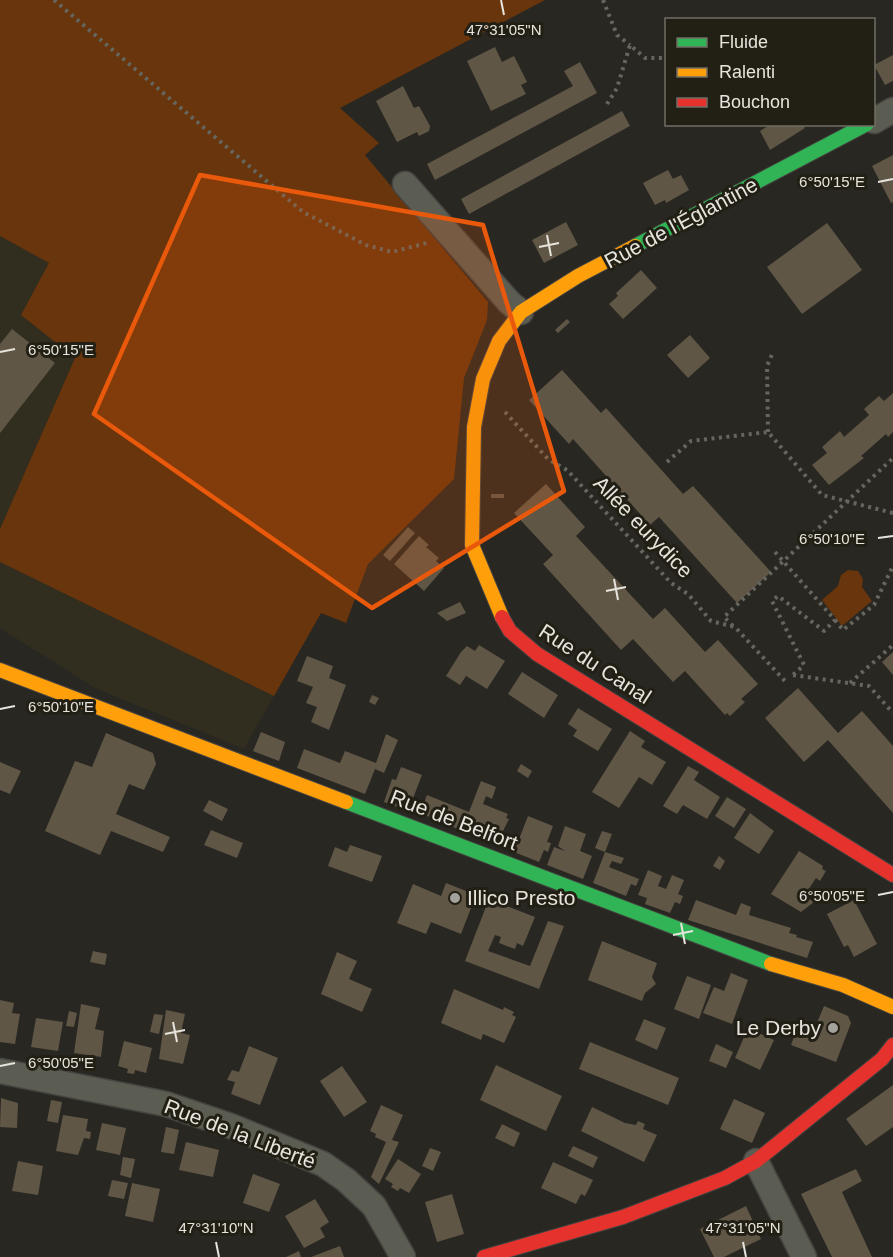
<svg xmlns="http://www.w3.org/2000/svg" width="893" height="1257" viewBox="0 0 893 1257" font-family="Helvetica,sans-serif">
  <rect width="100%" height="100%" fill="#282722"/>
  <!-- built -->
  <path fill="#322e1f" d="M0 236 50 263 21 315 75 358 0 529Z
    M0 562 274 696 244 749 95 688 0 628Z"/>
  <!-- green -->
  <path fill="#69350c" d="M0 0H545L340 108 379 143 365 155 488 302 487 320 464 378 454 479 368 564 346 623 321 613 274 696 0 562V529L75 358 21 315 49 263 0 236Z
    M848 570 858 571 863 579 862 587 872 601 842 626 822 600 838 586 841 575Z"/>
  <!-- building -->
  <path fill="#605646" d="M495 47 502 62 514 56 527 82 521 85 526 94 491 111 467 61Z
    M893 55V81L885 85 874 65Z
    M580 62 597 93 435 180 427 164 573 86 564 71Z
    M403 86 414 108 419 106 430 126 429 131 419 136 417 132 397 142 376 101Z
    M622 111 630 126 469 214 461 199Z
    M771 124H803L805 128 770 150 760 131Z
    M893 155V202L891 203 872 166Z
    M668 170 673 179 681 175 689 190 666 203 665 200 655 205 643 183Z
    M566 222 578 245 544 263 532 240Z
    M827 223 862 270 802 314 767 267Z
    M641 270 657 288 623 319 609 304 618 296 616 293Z
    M567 319 570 322 558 333 555 330Z
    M12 329 55 363 0 433V344Z
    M690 335 710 358 688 378 667 355Z
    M562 370 601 413 606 408 683 494 693 486 771 572 737 603 659 517 650 525 573 439 569 444 529 400Z
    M893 393V432L888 437 886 434 861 456 864 458 829 485 812 465 827 453 822 447 840 431 844 437 869 415 864 409 879 396 884 401Z
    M546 484 585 527 576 536 653 619 665 608 705 652 718 640 758 684 741 699 745 702 730 716 727 713 725 715 685 671 673 682 633 639 621 650 543 564 553 555 514 513Z
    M491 494H504V498H491Z
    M408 527 415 533 390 561 383 555Z
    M419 536 429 545 426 547 439 558 436 561 444 568 424 591 394 564Z
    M460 602 466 613 447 621 437 613Z
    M479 645 505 661 487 689 466 676 460 685 446 676 461 652 467 646 475 651Z
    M893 652V675L882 662Z
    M307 656 333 666 329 678 346 685 329 730 311 722 317 707 306 703 313 687 297 681Z
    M522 672 558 695 544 718 508 694Z
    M798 688 838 733 862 711 893 746V813L828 740 804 762 765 718Z
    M372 695 379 698 375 705 369 702Z
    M578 708 612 729 598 751 573 736 577 730 568 724Z
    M630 731 645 741 641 747 666 762 652 785 639 777 619 808 592 792Z
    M261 732 285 742 279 761 253 751Z
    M106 733 153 753 156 764 144 790 129 784 116 814 170 837 163 852 111 831 100 855 45 831 75 761 92 767Z
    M386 734 398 740 384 773 375 769 365 794 297 768 304 749 340 763 345 751 376 763Z
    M0 762 21 771 10 794 0 790Z
    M521 764 532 771 528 778 517 771Z
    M688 766 699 772 694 780 720 797 707 819 683 805 677 814 663 806Z
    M401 767 422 775 408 811 384 802 392 779 396 780Z
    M481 781 496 787 492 799 486 796 483 804 508 814 506 818 509 819 496 845 420 813 427 795 469 812Z
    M727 797 746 809 734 828 715 816Z
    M209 800 228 809 222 821 203 811Z
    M750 813 774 831 759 854 734 838Z
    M528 816 553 826 547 842 551 843 548 852 544 850 539 862 514 852Z
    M565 826 586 834 580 851 592 856 583 879 547 865 554 847 565 851 558 846Z
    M211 830 243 843 237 858 204 845Z
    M602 831 612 834 605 852 595 848Z
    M350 845 382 856 372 882 328 866 335 847 347 852Z
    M799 851 823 866 822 869 826 871 820 881 816 878 804 896 814 902 801 912 771 894Z
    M605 852 624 858 621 864 612 861 609 867 639 879 636 886 631 884 626 896 593 883Z
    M719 856 725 861 720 870 713 866Z
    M648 870 662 876 658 886 666 889 672 875 684 880 678 894 683 896 680 904 675 902 670 913 645 904 647 898 638 895Z
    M446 883 476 895 461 934 431 922 426 934 397 923 413 884 441 896Z
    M489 899 535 917 523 946 517 943 515 949 499 943 501 937 495 935 488 951 530 966 548 921 564 926 539 989 465 961Z
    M696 900 736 915 741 903 751 907 749 915 791 928 789 933 797 935 796 937 813 942 807 958 688 920Z
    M854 900 877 944 854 957 848 945 844 947 827 914Z
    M602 941 657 963 652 977 656 984 645 993 642 1001 588 980Z
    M93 951 107 954 105 965 90 962Z
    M337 952 357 961 349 979 372 989 362 1012 321 994Z
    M731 973 748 980 732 1024 703 1013 714 987 724 991Z
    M687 976 711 985 699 1019 674 1009Z
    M454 989 503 1010 504 1007 514 1012 512 1015 516 1017 504 1043 483 1034 481 1040 441 1023Z
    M0 1000 14 1003 12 1013 20 1014 15 1044 0 1042Z
    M81 1004 100 1008 95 1029 104 1031 101 1057 74 1053Z
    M824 1006 848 1016 851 1023 836 1062 791 1045 797 1029 812 1035Z
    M166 1010 185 1014 181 1033 190 1035 183 1064 159 1059Z
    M69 1011 77 1013 74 1027 66 1026Z
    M154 1014 163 1015 159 1034 150 1032Z
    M36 1018 63 1022 58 1051 31 1047Z
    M644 1019 666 1028 657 1050 635 1040Z
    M748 1028 774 1040 760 1070 735 1058Z
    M124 1041 152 1048 146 1073 135 1070 134 1074 127 1073 128 1069 118 1066Z
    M590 1042 679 1078 668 1105 579 1069Z
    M716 1044 733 1052 726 1068 709 1061Z
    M249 1046 278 1058 260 1105 231 1094 235 1082 227 1080 232 1070 239 1072Z
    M496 1065 562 1096 546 1131 480 1100Z
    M342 1066 367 1102 344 1117 320 1081Z
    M893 1085V1127L866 1146 846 1119Z
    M1 1098 18 1103 17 1128 0 1127Z
    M734 1099 765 1113 752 1143 720 1129Z
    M51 1100 62 1102 58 1123 47 1121Z
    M381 1105 403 1115 392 1140 399 1142 379 1184 371 1177 386 1142 375 1137 376 1134 370 1131Z
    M592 1107 625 1123 636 1125 638 1121 645 1124 643 1129 657 1135 644 1162 581 1131Z
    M63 1115 88 1119 86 1131 91 1132 90 1139 84 1138 78 1155 56 1151Z
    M102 1123 126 1128 120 1155 96 1150Z
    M502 1124 520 1133 514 1147 495 1138Z
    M166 1127 179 1130 174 1154 161 1152Z
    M186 1142 219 1150 213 1177 179 1170Z
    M573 1146 598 1157 593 1168 568 1156Z
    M430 1148 441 1152 433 1171 422 1166Z
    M123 1157 135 1159 131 1178 120 1175Z
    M398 1159 421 1174 409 1193 400 1188 398 1191 391 1187 393 1184 385 1179Z
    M18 1161 43 1166 38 1195 12 1191Z
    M553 1162 593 1180 585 1196 581 1194 576 1204 541 1188Z
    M856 1169 862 1181 842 1192 872 1257H832L801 1194Z
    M253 1174 280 1184 269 1212 243 1203Z
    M112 1180 128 1183 124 1199 108 1196Z
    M132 1183 160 1189 153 1222 125 1216Z
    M452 1194 464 1234 437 1242 425 1202Z
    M315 1199 329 1222 320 1228 325 1237 304 1248 285 1216Z
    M746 1206 761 1239 724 1257H714L700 1229Z
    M340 1246 344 1257H311Z
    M299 1251 301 1257H286Z"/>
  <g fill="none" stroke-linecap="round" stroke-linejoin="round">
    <defs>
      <path id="street" d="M874 121 893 110
        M405 184 509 302 521 312
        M0 1071 166 1104 231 1126 323 1164 346 1180 374 1206 403 1257
        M756 1161 804 1257"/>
      <path id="fast" d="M635 246 867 124
        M346 802 771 964"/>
      <path id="slow" d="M502 617 472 545 474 427 483 379 499 341 521 312 578 276 635 246
        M0 670 346 802
        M771 964 843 985 893 1007"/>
      <path id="jam" d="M502 617 510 631 537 654 893 875
        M484 1257 623 1217 725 1178 756 1161 882 1059 893 1045"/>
    </defs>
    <!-- street casing -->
    <use href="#street" stroke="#464441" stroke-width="27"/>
    <!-- fast casing -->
    <use href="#fast" stroke="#464441" stroke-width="16"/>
    <!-- slow casing -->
    <use href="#slow" stroke="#464441" stroke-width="16"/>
    <!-- jam casing -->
    <use href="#jam" stroke="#464441" stroke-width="16"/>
    <!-- path -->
    <path stroke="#65665e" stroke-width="4" stroke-dasharray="3 4.5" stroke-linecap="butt" d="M54 0 303 212 366 245 392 252 427 243
      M603 0 617 35 630 45
      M607 104 617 88 630 45 645 58H666
      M505 412 548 459 567 470 671 583 688 594 711 621 735 627 785 681
      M768 432 767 366 773 352
      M667 462 691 441 768 432 822 495 893 513
      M775 552 835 620 824 631 778 596 772 601 804 665 793 675
      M835 620 843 630 874 605 893 566
      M733 626 724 617 893 458
      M793 675 869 686 893 713
      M850 683 893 645"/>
    <!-- street -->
    <use href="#street" stroke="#5c5d52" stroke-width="24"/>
    <!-- fast -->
    <use href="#fast" stroke="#30b455" stroke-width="14"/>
    <!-- slow -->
    <use href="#slow" stroke="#ff9f0a" stroke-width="14"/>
    <!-- jam -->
    <use href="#jam" stroke="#e5322d" stroke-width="14"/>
  </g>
  <!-- marked area -->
  <path fill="#e8590c" fill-opacity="0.2" stroke="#e8590c" stroke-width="4.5" stroke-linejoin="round" d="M200 175 483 225 564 491 372 608 94 414Z"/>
  <!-- ticks -->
  <path fill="none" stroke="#e6e4dd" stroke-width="2" d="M501 0 504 15M878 182 893 179M547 235 551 256M539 247 559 243M0 352 15 349M878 538 893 536M614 579 618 600M606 591 626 587M0 709 15 706M878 895 893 892M681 923 685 944M673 935 693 931M173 1022 177 1042M165 1034 185 1030M0 1066 15 1063M216 1242 219 1257M743 1242 746 1257"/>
  <!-- markers -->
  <g fill="#a4a29c" stroke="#221f15" stroke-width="2">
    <circle cx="455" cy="898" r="6"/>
    <circle cx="833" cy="1028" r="6"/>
  </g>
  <g text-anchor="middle" stroke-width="6" stroke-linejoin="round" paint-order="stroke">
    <!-- street labels -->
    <g font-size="21" fill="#e6e4dd" stroke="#221f15">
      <text transform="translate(681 223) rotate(-28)" y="7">Rue de l'Églantine</text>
      <text transform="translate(643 527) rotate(46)" y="7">Allée eurydice</text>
      <text transform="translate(595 664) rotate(33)" y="7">Rue du Canal</text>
      <text transform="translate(454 820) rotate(21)" y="7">Rue de Belfort</text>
      <text transform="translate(240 1134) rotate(21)" y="7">Rue de la Liberté</text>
    </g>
    <!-- poi labels -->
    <g font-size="21" fill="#e6e4dd" stroke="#221f15" text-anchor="start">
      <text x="467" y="905">Illico Presto</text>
      <text x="821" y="1035" text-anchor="end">Le Derby</text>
    </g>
  </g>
  <g font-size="15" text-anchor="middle" fill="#e6e4dd" stroke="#221f15" stroke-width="6" stroke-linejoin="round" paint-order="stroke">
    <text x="504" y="35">47°31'05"N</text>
    <text x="832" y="187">6°50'15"E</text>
    <text x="61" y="355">6°50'15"E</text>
    <text x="832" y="544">6°50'10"E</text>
    <text x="61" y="712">6°50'10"E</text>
    <text x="832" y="901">6°50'05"E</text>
    <text x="61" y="1068">6°50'05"E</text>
    <text x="216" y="1233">47°31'10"N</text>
    <text x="743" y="1233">47°31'05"N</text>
  </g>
  <!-- legend -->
  <rect x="665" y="18" width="210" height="108" fill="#221f15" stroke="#706e65" stroke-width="1.5"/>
  <rect x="677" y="38" width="30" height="9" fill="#30b455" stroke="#706e65" stroke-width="1.5"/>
  <text x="719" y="48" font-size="18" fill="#e6e4dd">Fluide</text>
  <rect x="677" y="68" width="30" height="9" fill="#ff9f0a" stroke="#706e65" stroke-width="1.5"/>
  <text x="719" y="78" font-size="18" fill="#e6e4dd">Ralenti</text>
  <rect x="677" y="98" width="30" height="9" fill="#e5322d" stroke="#706e65" stroke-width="1.5"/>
  <text x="719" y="108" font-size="18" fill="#e6e4dd">Bouchon</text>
</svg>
